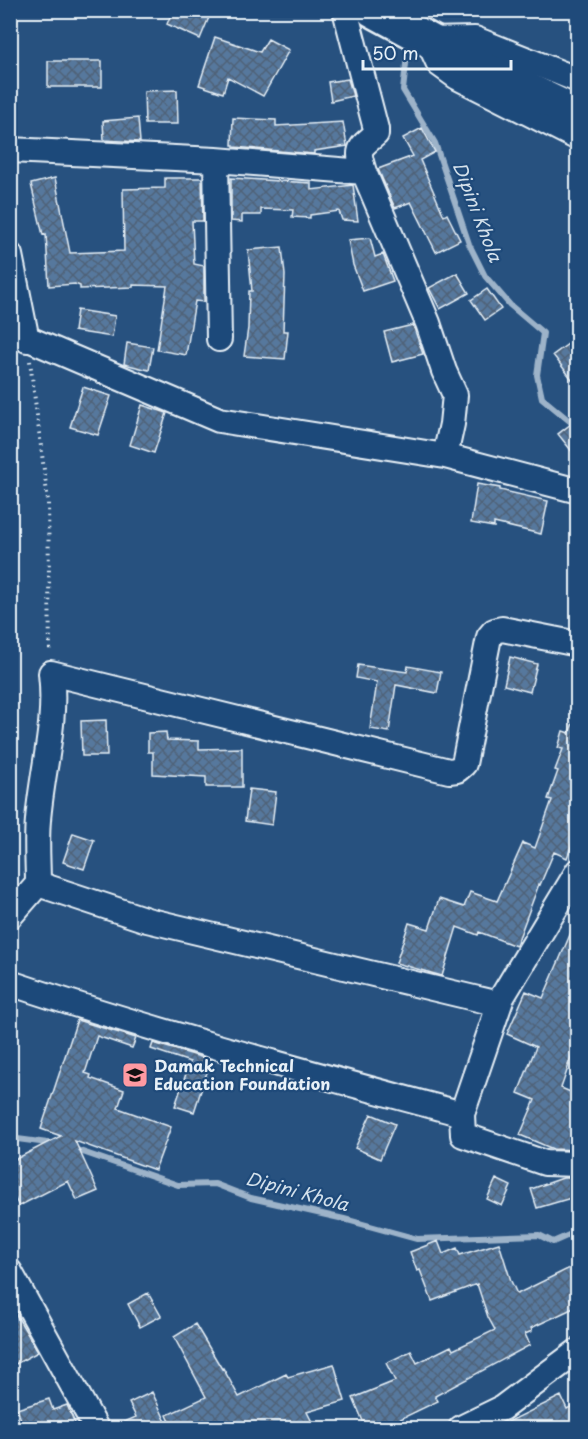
<svg xmlns="http://www.w3.org/2000/svg" width="588" height="1439" viewBox="0 0 588 1439" font-family="'Playpen Sans',sans-serif">
  <defs>
    <pattern id="building-cross-hatch" width="8" height="8" patternUnits="userSpaceOnUse" patternTransform="scale(1.5)"><rect width="8" height="8" fill="#57789d"/><path d="M0 0l8 8M0 8l8-8" fill="none" stroke="#4f6278"/></pattern>
  </defs>
  <rect width="100%" height="100%" fill="#27517f"/>
  <filter id="ink" filterUnits="userSpaceOnUse"><feTurbulence type="fractalNoise" baseFrequency=".0167" numOctaves="2"/><feDisplacementMap in="SourceGraphic" scale="12" xChannelSelector="R" yChannelSelector="G"/><feConvolveMatrix kernelMatrix="1 2 1 2 8 2 1 2 1" color-interpolation-filters="sRGB"/></filter>
  <g filter="url(#ink)">
    <g fill="none" stroke-linecap="round" stroke-linejoin="round">
      <!-- stream -->
      <path stroke="#9db3c9" stroke-width="6" d="M428 17 431 10
        M408 47 403 90 435 143 469 244 485 276 510 305 543 333 537 375 542 398 578 428
        M10 1138 55 1144
        M74 1149 178 1185 215 1184 251 1198 344 1219 417 1239 539 1235 553 1242 578 1231"/>
    </g>
    <!-- building -->
    <path fill="url(#building-cross-hatch)" stroke="#e8f1f8" stroke-width="1.5" d="M173 10H212L200 39 167 24Z
      M215 37 260 52 268 39 289 50 263 96 228 77 223 93 199 85Z
      M48 61H102V87H48Z
      M348 79 353 96 331 101 328 82Z
      M177 90 178 124H145L144 91Z
      M138 118 140 142 104 140 103 121Z
      M233 118 276 120V126L343 122 347 146 314 151V154L234 147V145H232Z
      M422 128 435 152 420 160 444 216 447 214 460 240 436 252 411 202 395 208 378 169 413 156 403 138Z
      M55 178 70 253 124 251 123 189 165 188V178H202L203 221H192L194 264 204 266V302L195 301 186 355 157 350 167 286 133 285V287L80 289V286L75 284 49 286 46 234 43 235 31 184Z
      M231 178 311 183V190L353 185 358 221 342 220 339 211 310 215V218L292 217 293 210 261 209V215H242V222L231 221Z
      M370 238 375 257 383 254 393 281 363 291 353 265 348 240Z
      M282 247 285 275 283 331H288L285 359 244 356 248 328 249 291H252L248 250Z
      M457 273 469 293 440 309 429 288Z
      M487 289 501 309 485 320 471 300Z
      M77 310 115 316 112 337 74 331Z
      M413 325 423 354 392 362 384 332Z
      M127 343 153 347 149 370 124 364Z
      M568 344 578 357V387L553 355Z
      M83 387 111 396 98 435 70 427Z
      M142 405 167 413 154 453 130 445Z
      M571 424 578 432V459L558 434Z
      M477 484 500 488V490L548 501 541 534 494 523V527L471 523Z
      M510 657 537 664 530 692 504 685Z
      M358 665 407 672 408 666 441 672 437 693 396 685 389 732 370 729 377 682 356 678Z
      M576 715 578 840 574 839 567 858 554 852 540 885 539 884 516 946 479 932 478 935 457 927 442 976 396 963 409 923 429 929 439 899 464 907 470 892 497 901 523 843 535 848 552 800 548 799 558 771 555 770 563 749 558 748 563 731 569 733Z
      M106 720 107 756H82L81 721Z
      M166 732 167 740 199 741V749L242 748V787H206V777L153 774V752H148V733Z
      M249 789 276 792 272 825 245 821Z
      M73 833 94 840 84 869 63 862Z
      M578 916V1042L568 1065H569L561 1088 578 1095V1150L553 1149 520 1135 535 1100 518 1093 536 1047 507 1034 526 991 543 998Z
      M77 1020 136 1038 132 1048 97 1036 85 1073 91 1075 90 1078 124 1090 118 1108 171 1127 155 1170 75 1141 98 1191 77 1200 68 1181 19 1206 10 1190V1162L61 1136 41 1129Z
      M153 1043 211 1060 194 1112 175 1106 190 1062 151 1049Z
      M371 1114 395 1124 380 1159 355 1148Z
      M563 1178H578V1196L537 1208 531 1189Z
      M496 1179 511 1186 502 1206 487 1199Z
      M438 1241 443 1254 457 1248 460 1255 499 1243 511 1281 517 1294 578 1264V1306L531 1328 532 1331 525 1334 530 1345 435 1396 438 1401 392 1423 394 1428H366L353 1398 395 1381 386 1363 411 1351 417 1363 451 1346 453 1350 495 1330 488 1317 477 1284 432 1301 420 1270 417 1271 410 1252Z
      M148 1293 161 1316 140 1327 128 1304Z
      M10 1304 38 1352 10 1367Z
      M195 1324 222 1369 223 1368 239 1397 286 1374 288 1377 334 1364 345 1401 307 1412 315 1428H173L167 1415 206 1397 174 1337Z
      M152 1392 167 1424 158 1428H111L136 1417 129 1403Z
      M561 1396 567 1409 578 1403V1428H496Z
      M49 1399 53 1410 67 1405 77 1428H24L17 1409Z"/>
    <g fill="none" stroke-linecap="round" stroke-linejoin="round">
      <defs>
        <path id="street" d="M578 80 475 39 428 40 439 64 457 77 578 138
          M10 150 216 160 364 172C357 149 358 149 376 134V129L345 10
          M216 160 219 339
          M364 172 428 323 444 371 455 395 452 424 445 456
          M10 255 27 340
          M10 331 219 420 445 456 578 491
          M38 884 147 920 499 1004
          M10 916 38 884C38 863 36 841 38 820 42 770 57 723 51 673L449 771 457 770 464 764 489 637 494 631 502 629 578 644
          M10 983C159 1033 311 1073 462 1114L502 997 578 871
          M462 1114 463 1135 545 1163 578 1164
          M10 1272 96 1428
          M461 1428 502 1408 578 1351"/>
        <path id="highway" d="M373 10 456 55 578 114"/>
      </defs>
      <!-- street casing -->
      <use href="#street" stroke="#e8f1f8" stroke-width="28"/>
      <!-- highway casing -->
      <use href="#highway" stroke="#e8f1f8" stroke-width="38"/>
      <!-- path -->
      <path stroke="#e8f1f8" stroke-width="4" stroke-dasharray="1.5 4.5" stroke-linecap="butt" d="M30 361 48 501 50 653"/>
      <!-- street -->
      <use href="#street" stroke="#1f4a7a" stroke-width="24"/>
      <!-- highway -->
      <use href="#highway" stroke="#1f4a7a" stroke-width="33"/>
    </g>
  </g>
  <!-- icons -->
  <defs>
    <symbol id="school-square" viewBox="-11 -11 22 22"><rect x="-9" y="-9" width="18" height="18" rx="4" fill="#ff9aa2" stroke="#1f4a7a"/><path d="M0-5L7-2L0 1L-7-2ZM-4 1L0 2.5L4 1V4Q0 6-4 4Z" fill="#111"/></symbol>
  </defs>
  <g fill-rule="evenodd">
    <use href="#school-square" x="120" y="1060" width="30" height="30"/>
  </g>
  <g text-anchor="middle" stroke-width="4.5" stroke-linejoin="round" paint-order="stroke">
    <!-- poi labels -->
    <g font-size="16" font-weight="bold" fill="#e8f1f8" stroke="#1f4a7a" text-anchor="start">
      <text x="154" y="1072">Damak Technical<tspan x="154" dy="18">Education Foundation</tspan></text>
    </g>
    <!-- water labels -->
    <g font-size="18" font-style="italic" fill="#d5e2ec" stroke="#1f4a7a">
      <text transform="translate(477 212) rotate(69)" y="6">Dipini Khola</text>
      <text transform="translate(297 1192) rotate(15)" y="6">Dipini Khola</text>
    </g>
  </g>
  <!-- margin -->
  <rect width="588" height="1439" fill="none" stroke="#1f4a7a" stroke-width="36"/>
  <rect x="18" y="18" width="552" height="1403" fill="none" stroke="#e8f1f8" stroke-width="2" filter="url(#ink)"/>
  <!-- scale -->
  <path d="M363 60v9h148v-9" fill="none" stroke="#e8f1f8" stroke-width="3"/>
  <text x="372" y="60" font-size="18" fill="#e8f1f8" stroke="#1f4a7a" stroke-width="4.5" paint-order="stroke">50 m</text>
</svg>
